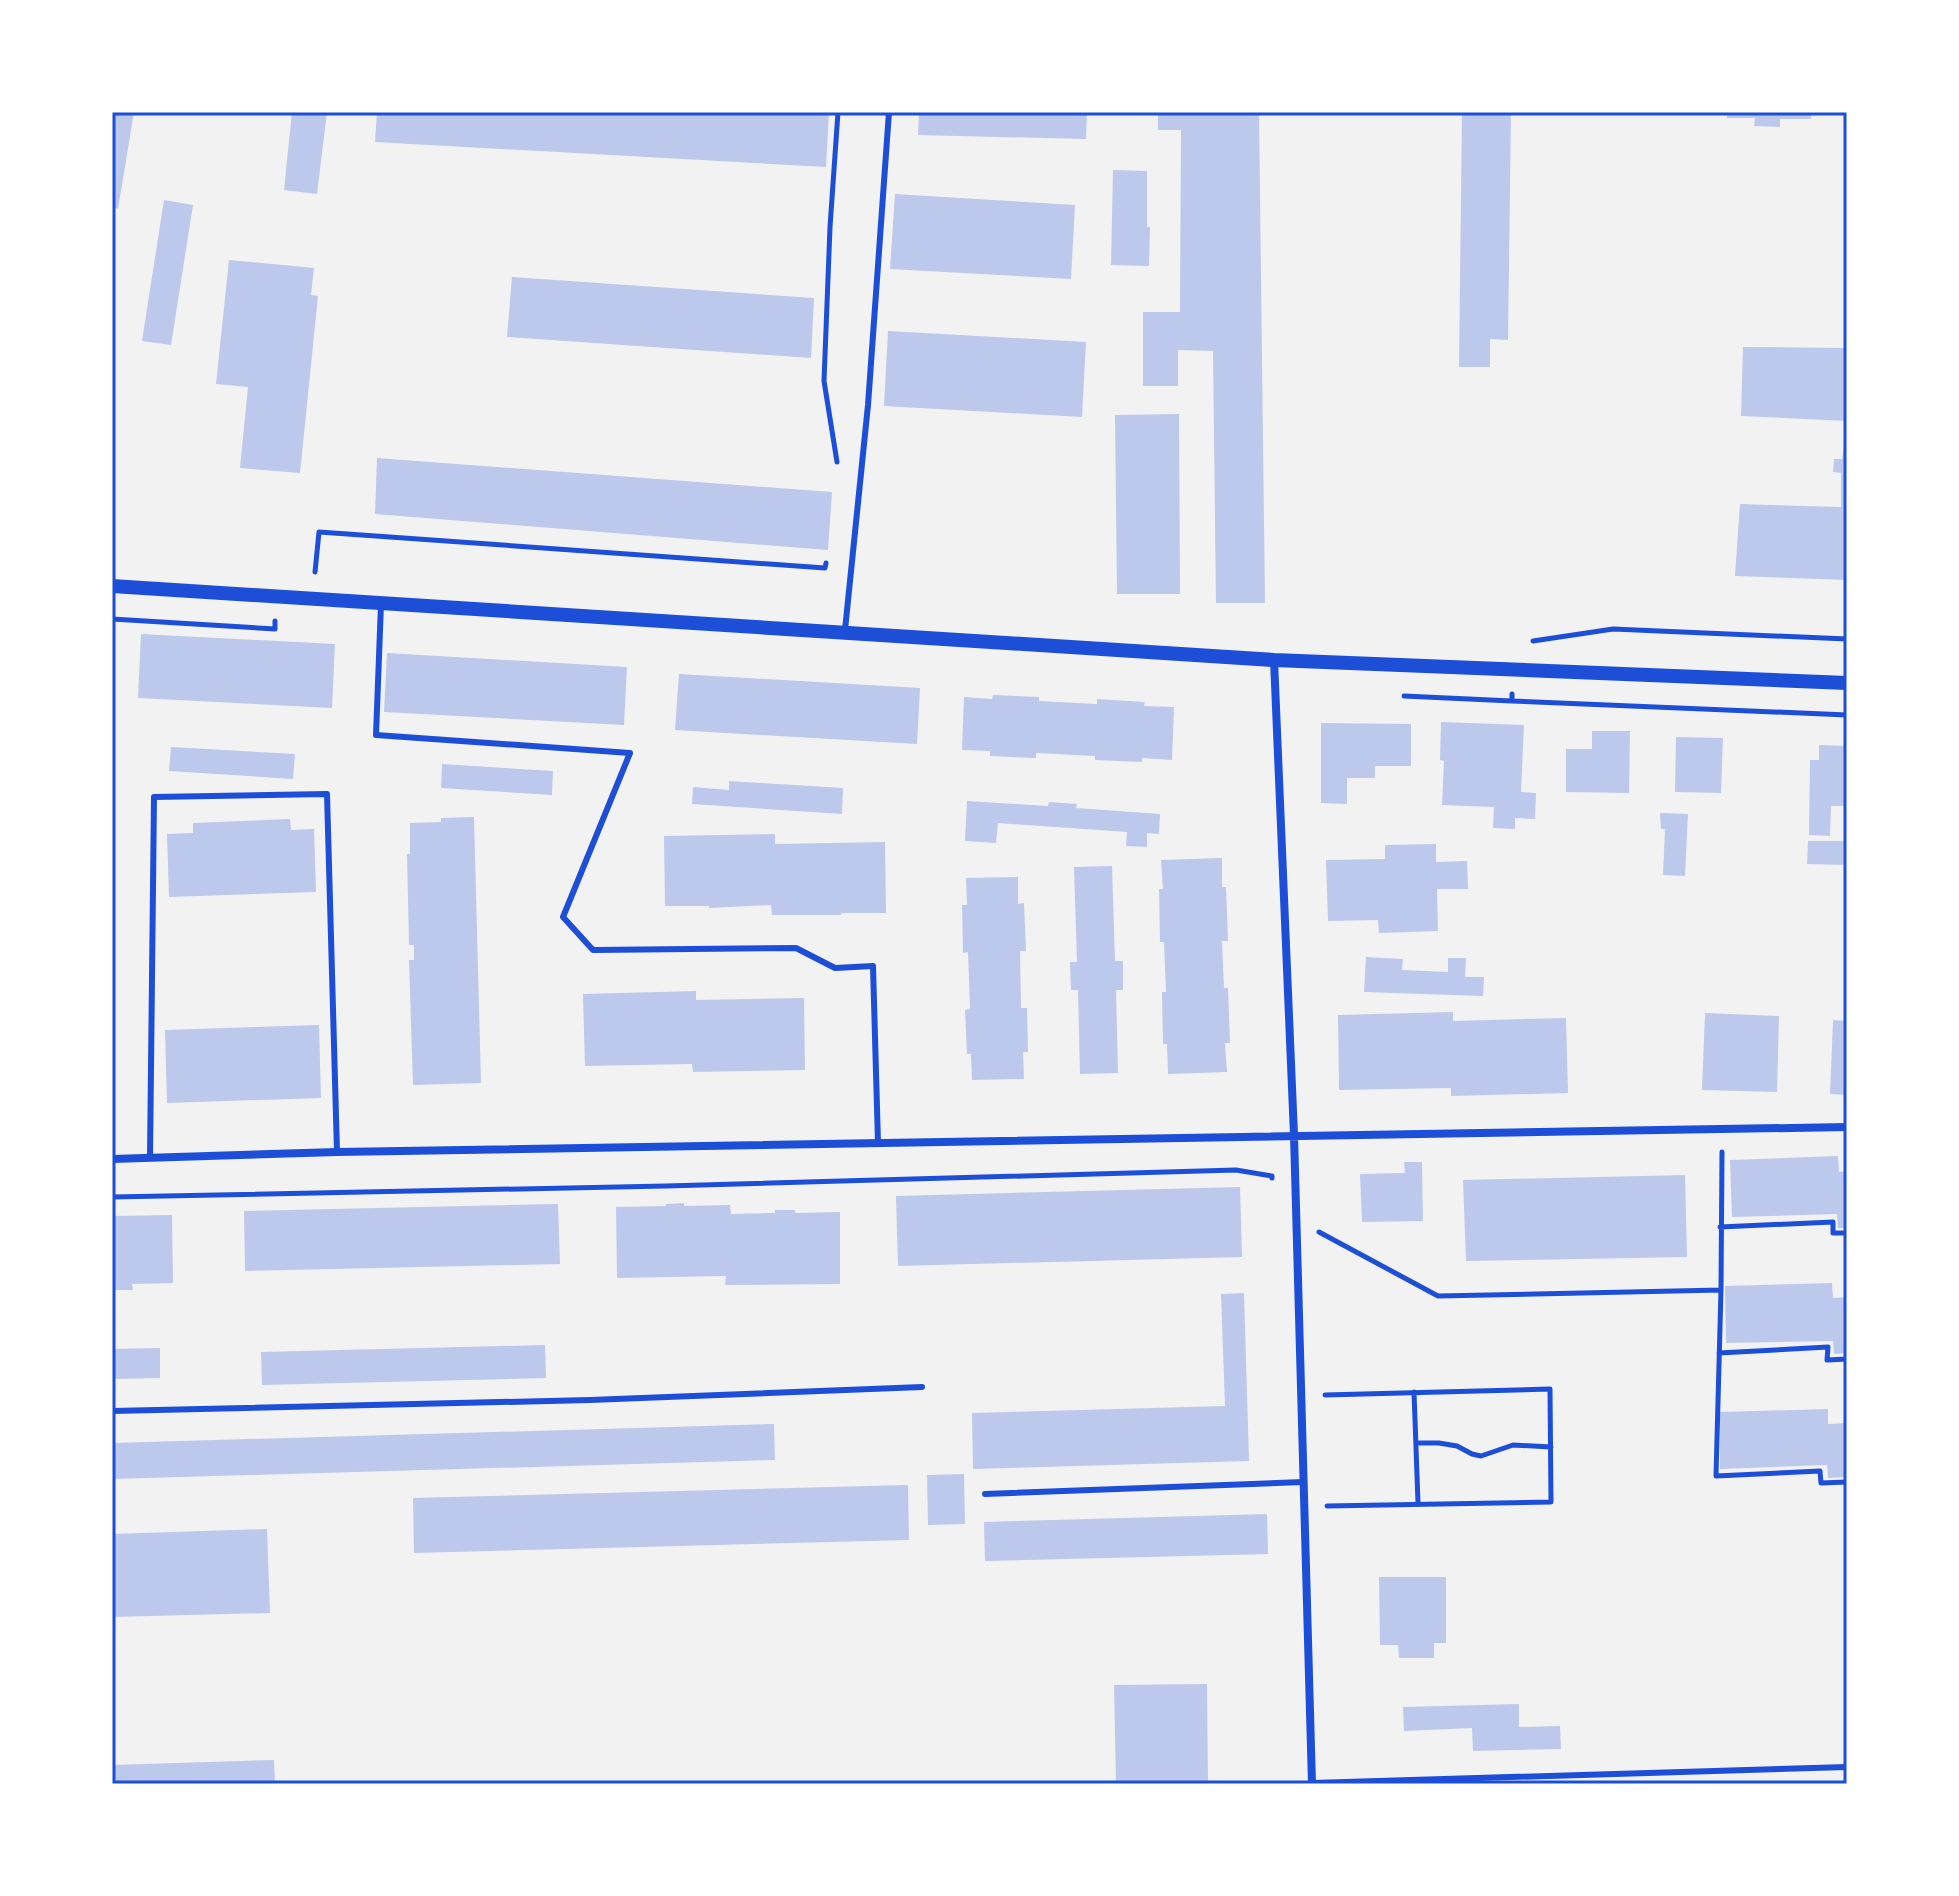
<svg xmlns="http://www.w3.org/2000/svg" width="1959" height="1896" viewBox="0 0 1959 1896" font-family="'PT Sans',sans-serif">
  <rect width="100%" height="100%" fill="#f2f2f2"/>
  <!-- building -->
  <path fill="#bdc9ec" d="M112 112H134L118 209 112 207Z
    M292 112H327L317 194 284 190Z
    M377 112H829L826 167 375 142Z
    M919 112H1087L1086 139 918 135Z
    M1158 112H1259L1265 603H1216L1213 351 1178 350V386H1143V312H1180L1181 130H1158Z
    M1462 112H1511L1508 340 1490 339V367H1459Z
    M1727 112H1811V119H1780V127L1754 126 1755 118H1727Z
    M1113 170 1147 171V227H1150L1149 266 1111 265Z
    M895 194 1075 205 1071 279 890 269Z
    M164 200 193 205 171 345 142 341Z
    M229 260 314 268 311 295 318 296 300 473 240 468 248 387 216 384Z
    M512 277 814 298 811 358 507 337Z
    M888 331 1086 342 1082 417 884 406Z
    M1743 347 1847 348V421L1741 416Z
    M1179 414 1180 594H1117L1115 415Z
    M1845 439H1847V580L1735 576 1740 504 1841 507V473L1833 472 1834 459H1842Z
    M377 458 832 492 828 550 375 514Z
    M141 634 335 644 332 708 138 698Z
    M387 653 627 667 624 725 384 712Z
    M679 674 920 688 917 744 675 730Z
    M993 695 1039 697V701L1097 704V699L1145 702 1144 706 1174 707 1172 760 1142 758V762L1095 760V756L1036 753V758L990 756V751L962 750 964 697 992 699Z
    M1441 722 1524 725 1521 792 1536 793 1535 819 1515 818V829L1493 828 1494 807 1442 805 1444 761 1440 760Z
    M1321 723 1411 724V766H1375V778H1347V804L1321 803Z
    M1592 731H1630L1629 793 1566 792V749H1592Z
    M1676 737 1723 738 1721 793 1675 792Z
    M1819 745 1847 746V806H1831L1830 836 1809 835 1810 760H1819Z
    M171 747 295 754 293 779 169 771Z
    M442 764 553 771 552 795 441 788Z
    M729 781 843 788 842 814 692 804 693 787 729 790Z
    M967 801 1048 806 1049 802 1077 804 1076 808 1160 814 1159 834 1147 833V847L1126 846 1127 832 998 823 996 843 965 841Z
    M1660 813 1688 814 1685 876 1663 875 1665 829H1661Z
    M474 817 481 1083 413 1085 409 960H414V945H409L407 854H410V823L441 822V818Z
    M290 819 291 830 314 829 316 892 169 897 167 834 193 833V823Z
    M775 834V844L885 842 886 913H841V915H772L771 905 709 908V906H665L664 836Z
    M1808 841H1847V865L1807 864Z
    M1436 844V862L1467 861 1468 889H1437L1438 931 1379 933 1378 920 1328 921 1326 860 1385 859V845Z
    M1222 858V887H1226L1228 941H1222L1224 988H1228L1230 1043H1225L1227 1072 1168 1074 1167 1044H1163L1162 992H1166L1164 942H1160L1159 889H1163L1161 860Z
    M1112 866 1115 961H1123V990H1116L1118 1073 1080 1074 1078 990H1071L1070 962H1077L1074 867Z
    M1018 877V904L1024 903 1026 951H1020L1021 1008H1027L1028 1052H1023L1024 1079 972 1080 971 1054H967L965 1010 970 1009 968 952 963 953 962 905H967L966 878Z
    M1366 957 1403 959 1402 970 1448 972V958H1466L1465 977H1484L1483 996 1364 992Z
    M696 991V1000L804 998 805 1070 693 1072 692 1064 585 1066 583 994Z
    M1453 1012V1021L1566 1018 1568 1093 1451 1096V1088L1339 1090 1338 1015Z
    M1705 1013 1779 1016 1777 1092 1702 1090Z
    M1833 1020 1847 1021V1095L1830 1094Z
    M319 1025 321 1098 167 1103 165 1030Z
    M1838 1156 1839 1172 1847 1171V1228H1838L1837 1214 1732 1217 1730 1160Z
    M1404 1162H1422L1423 1221 1362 1222 1360 1174 1405 1173Z
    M1685 1175 1687 1257 1466 1261 1463 1180Z
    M1240 1187 1242 1257 898 1266 896 1196Z
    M684 1203V1206L730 1205 731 1214 775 1213V1210H795V1213L840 1212V1284L725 1285 726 1276 617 1278 616 1207 666 1206V1204Z
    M558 1204 560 1264 245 1271 244 1211Z
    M172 1215 173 1283 132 1284 133 1290H112V1216Z
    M1832 1283 1833 1298 1847 1297V1353L1834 1354 1833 1341 1726 1343 1725 1286Z
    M1244 1293 1249 1461 973 1469 972 1413 1225 1406 1221 1294Z
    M545 1345 546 1378 262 1385 261 1352Z
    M160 1348V1378L112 1379V1349Z
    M1828 1409V1424L1847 1423V1477L1828 1478 1827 1465 1720 1469V1412Z
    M774 1424 775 1460 112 1479V1443Z
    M964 1474 965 1524 928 1525 927 1475Z
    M908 1485 909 1540 414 1553 413 1498Z
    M1267 1514 1268 1554 985 1561 984 1522Z
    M267 1529 270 1613 112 1617V1534Z
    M1379 1577H1446V1643H1434V1658H1399L1398 1645H1380Z
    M1207 1684 1208 1784H1116L1114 1685Z
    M1519 1704V1727L1560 1726 1561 1749 1473 1751 1472 1728 1404 1731 1403 1707Z
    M274 1760 275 1784H112V1765Z"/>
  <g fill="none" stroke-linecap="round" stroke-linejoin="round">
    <!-- path -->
    <path stroke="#1d4ed8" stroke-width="5" d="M837 462 824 381 830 227 838 112
      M315 572 319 532 825 568 826 563
      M112 619 275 629V621
      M1533 641 1613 629 1847 639
      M1404 696 1512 701V694
      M1512 701 1847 715
      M1722 1152 1721 1290 1716 1476 1820 1471 1821 1483 1847 1482
      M112 1197 666 1186 1236 1170 1272 1176V1178
      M1720 1227 1833 1222V1233H1847
      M1319 1232 1438 1296 1721 1290
      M1719 1353 1828 1347 1827 1360 1847 1359
      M1414 1392 1418 1503
      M1325 1395 1550 1389 1551 1502 1327 1506
      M1417 1443H1439L1457 1446 1472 1454 1481 1456 1513 1445 1551 1447"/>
    <!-- service -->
    <path stroke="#1d4ed8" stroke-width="6" d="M381 604 376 735 630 753 563 917 593 950 796 948 835 968 873 966 878 1143
      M845 630 868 405 889 112
      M150 1158 154 797 327 794 337 1152
      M112 1411 590 1400 922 1387
      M985 1494 1303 1482
      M1312 1783 1847 1767"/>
    <!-- minor -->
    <path stroke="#1d4ed8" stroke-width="8" d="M1274 660 1294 1135 1312 1784
      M112 1159 337 1152 1847 1127"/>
    <!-- tertiary -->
    <path stroke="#1d4ed8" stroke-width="14" d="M112 586 1274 660 1847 683"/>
  </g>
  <!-- border -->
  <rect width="1959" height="1896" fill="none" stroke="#ffffff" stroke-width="228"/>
  <rect x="114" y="114" width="1731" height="1668" fill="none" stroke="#1d4ed8" stroke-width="3"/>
</svg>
